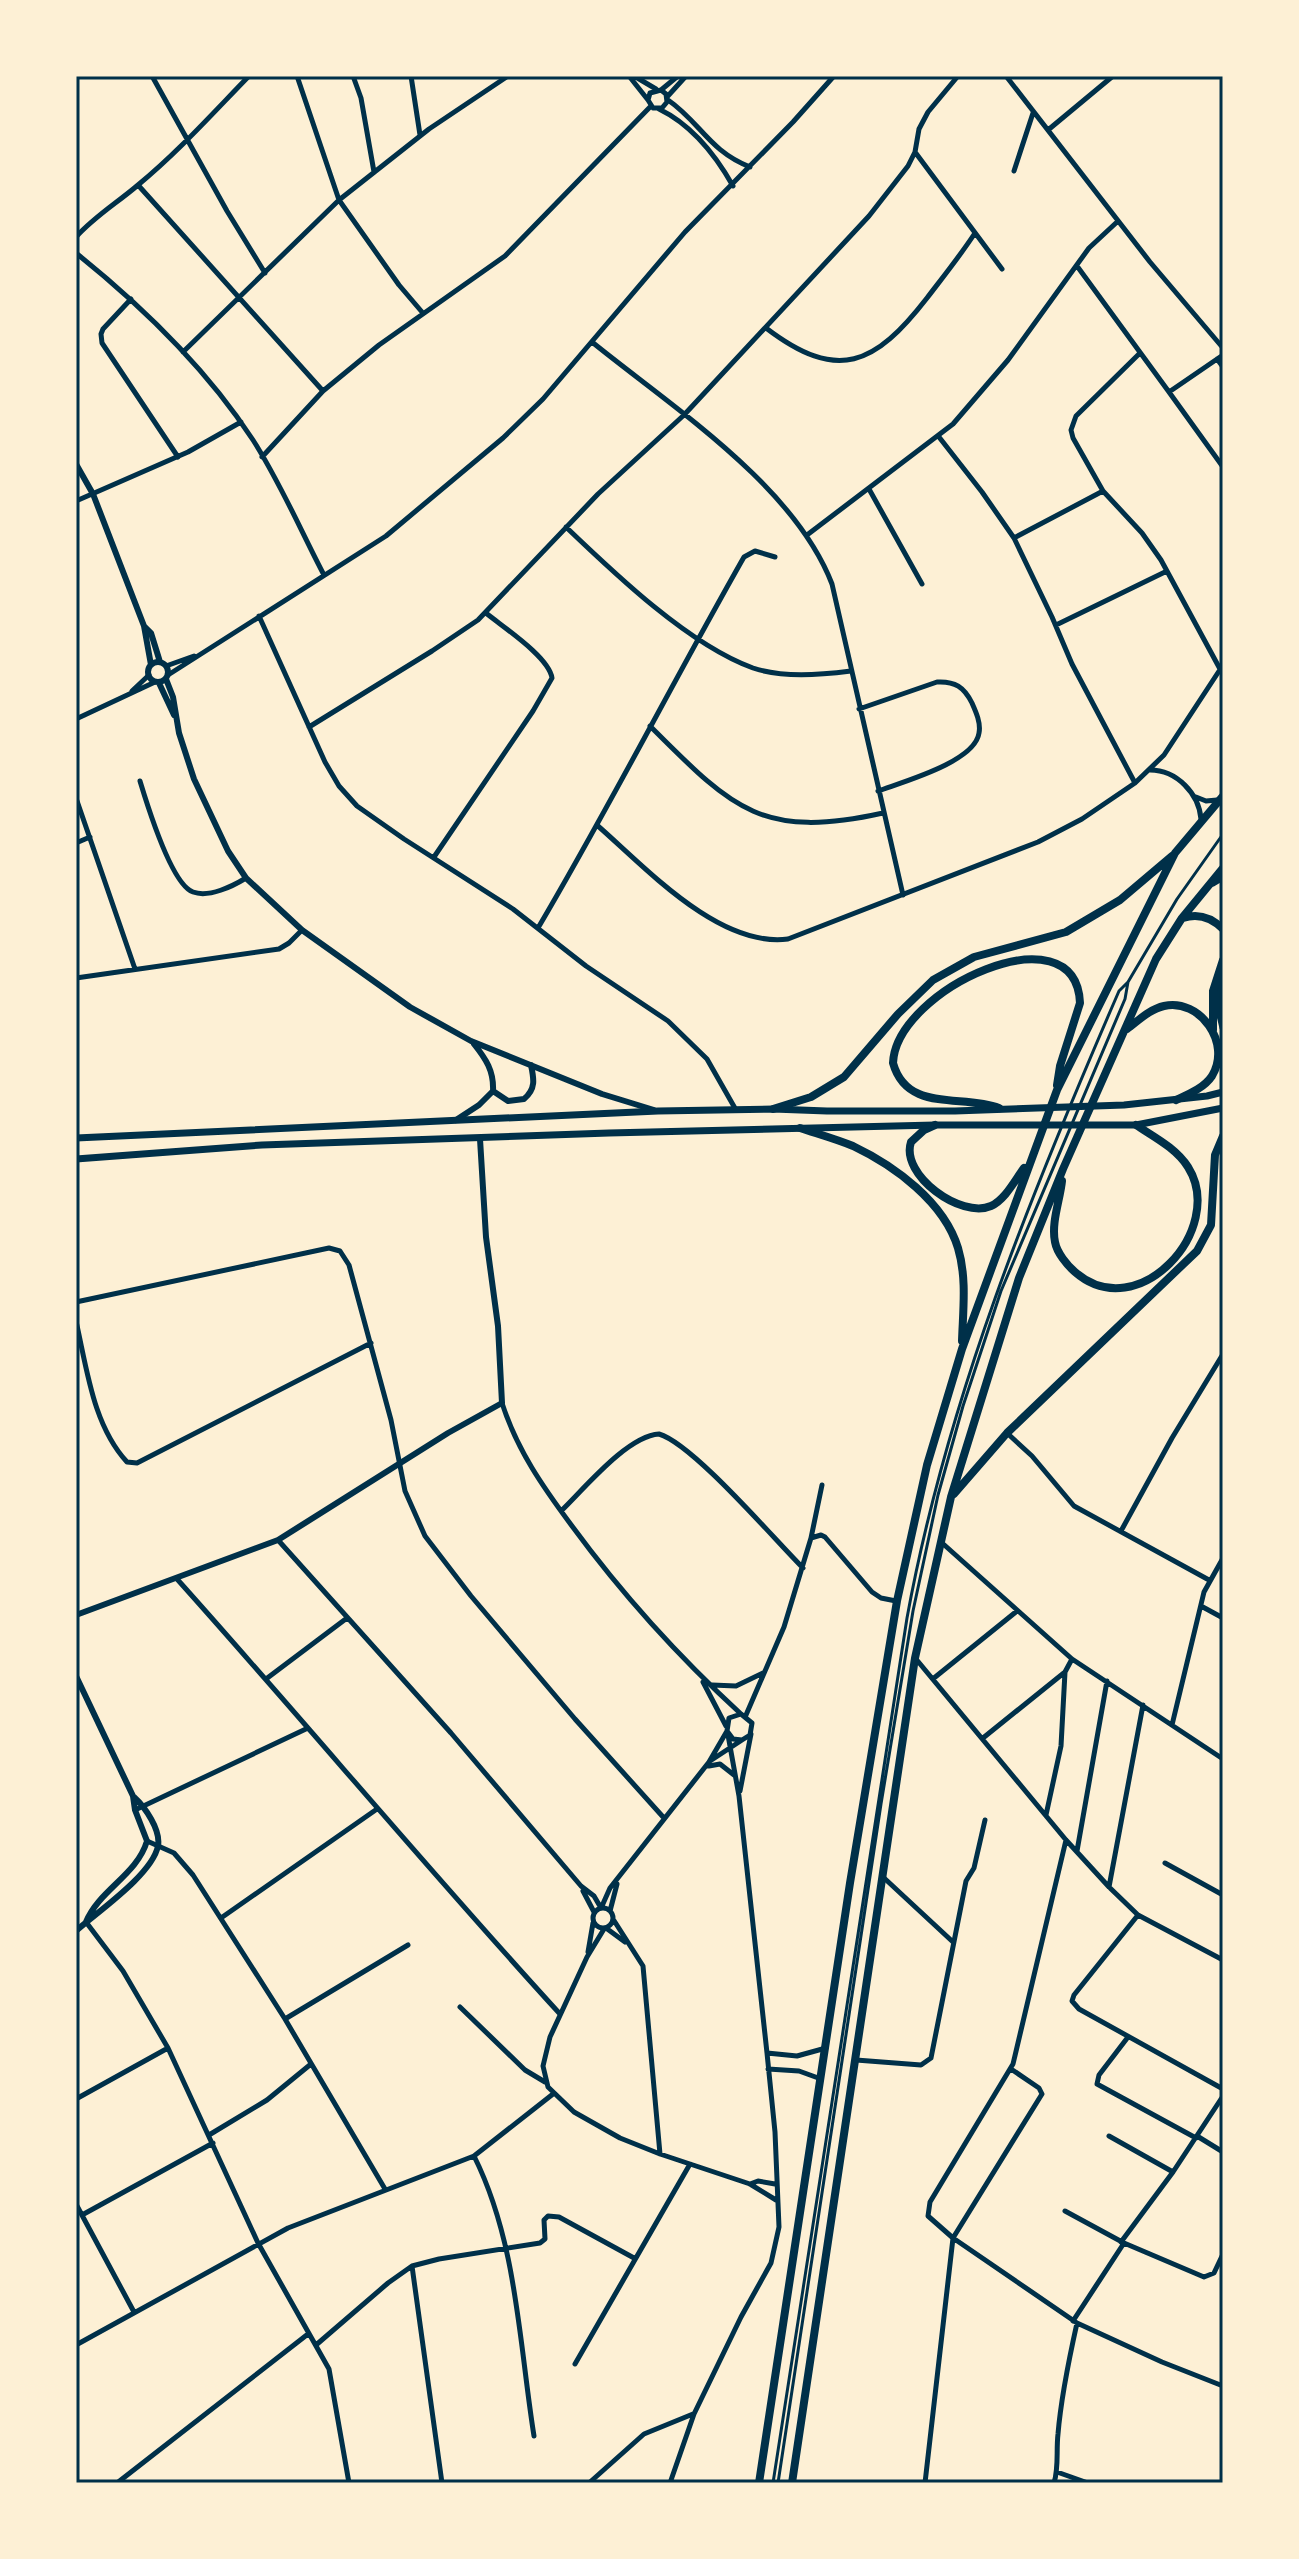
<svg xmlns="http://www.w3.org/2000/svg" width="1299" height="2559" viewBox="0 0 1299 2559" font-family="Poppins,sans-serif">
  <rect width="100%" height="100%" fill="#fdf0d5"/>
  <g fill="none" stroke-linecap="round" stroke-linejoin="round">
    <!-- service -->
    <path stroke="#003049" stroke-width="3" d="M773 2483 907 1618C947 1399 1031 1194 1119 991L1128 982 1177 899 1223 834
      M778 2483 881 1804 913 1611 938 1495 963 1406 1001 1291 1125 999 1128 982"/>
    <!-- minor -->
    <path stroke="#003049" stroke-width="5" d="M152 76 227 211 265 273
      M297 76 339 200 399 285 422 312
      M353 76 361 98 374 172
      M411 76 420 135
      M629 76 648 100
      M634 76 656 89
      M1006 76 1150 262 1223 348
      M76 77 77 76
      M661 90 666 94 667 102 662 108H653L648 100 650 93 661 90 678 76
      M667 97 686 76
      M668 100C700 122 709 151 750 167
      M659 109C692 125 715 154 733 186
      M1048 130 1113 76
      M915 152 1002 269
      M1014 171 1033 113
      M138 185 323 391
      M76 237C95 216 117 203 138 185 178 152 213 113 249 76
      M76 253C142 306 206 368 253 440 280 482 301 531 324 575
      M1077 266 1169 392
      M131 299 103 329 101 334 102 343 178 457
      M766 328C838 383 875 365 927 298 943 277 960 256 975 233
      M592 342C672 407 794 485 832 584L903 895
      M183 352 339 200 429 129 508 76
      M1140 353 1076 416 1071 430 1073 438 1103 491 1142 533 1161 560 1220 669
      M1223 355 1169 392 1223 467
      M1217 359 1223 367
      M939 437 982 492 1014 538 1052 617 1072 664 1135 783
      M262 457 323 391 379 345 505 256 651 106
      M869 489 922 584
      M76 501 188 452 241 422
      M566 527C614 573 689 645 753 668 783 678 819 675 851 671
      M807 535 953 424 1008 360 1089 248 1117 222
      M1014 538 1103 491
      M259 616 325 762 339 786 357 806 404 839 513 909 586 966 668 1021 707 1059 736 1110
      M1056 625 1167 571
      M166 666 194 656
      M168 675 386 536 503 438 543 399 685 232 793 122 834 76
      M132 691 149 675
      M859 709 937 682C955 681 964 687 972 703 976 712 981 723 979 733 975 762 902 782 878 791
      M76 719 155 682
      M650 726C732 808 761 840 883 813
      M309 727 432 651 478 620 598 494 684 415 869 216 908 166 915 152 919 129 928 112 958 76
      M1150 770C1177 770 1199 794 1201 819
      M140 781C147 804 171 884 193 892 209 898 233 886 246 878
      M1196 797 1206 801 1217 800
      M76 798 135 969
      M598 826C646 868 719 948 788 939L1038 842 1082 819 1135 783 1164 755 1223 665
      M76 843 90 837
      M434 857 533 711 552 678C549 657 503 627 486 613
      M1213 884 1223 878
      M538 928C610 806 674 680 744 557L755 551 775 557
      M76 978 279 949 289 943 302 930
      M76 1302 329 1248 340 1251 349 1265 391 1420 405 1491 425 1536 471 1596 575 1719 664 1818
      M76 1321C87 1369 93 1425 127 1462L137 1463 371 1343
      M502 1403C517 1450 543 1487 572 1526 622 1594 679 1657 741 1714
      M1007 1433 1032 1456 1074 1506 1209 1580
      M561 1511C584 1489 627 1436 659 1434 693 1444 773 1538 803 1568
      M1121 1531 1172 1438 1223 1354
      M811 1538 821 1535 825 1537 872 1592 881 1598 896 1601
      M278 1540 451 1733 581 1886 594 1896 601 1908
      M941 1542 1072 1659 1223 1759
      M177 1579C306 1723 430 1872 560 2014
      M1201 1606 1223 1618
      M916 1659 1066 1840 1109 1887 1138 1915 1223 1960
      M934 1678 1017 1611
      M266 1679 347 1618
      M703 1682 726 1726
      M712 1685 736 1686 763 1673
      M746 1715 784 1627 811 1538 822 1485
      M1172 1725 1204 1592 1223 1558
      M983 1738 1065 1672 1072 1659
      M710 1761 742 1740
      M709 1766 720 1764 734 1775
      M740 1791 751 1734
      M135 1810 308 1728
      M1046 1815 1061 1746 1065 1672
      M1066 1840 1013 2064 930 2202 928 2216 953 2238 1077 2323 1162 2362 1223 2386
      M147 1841 174 1853 193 1875 285 2019 385 2189
      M1077 1851 1107 1681
      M1165 1863 1223 1895
      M883 1877 953 1942
      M1109 1887 1143 1705
      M583 1891 594 1912
      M602 1906 610 1888 709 1762 727 1731 729 1718 741 1714 752 1723 750 1735 742 1740 733 1739 727 1731
      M593 1918a10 10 0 1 1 20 0a10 10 0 1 1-20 0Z
      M610 1911 617 1884
      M1138 1915 1074 1995 1072 2001 1079 2009 1223 2089
      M221 1918 377 1809
      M613 1919 643 1966 660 2154
      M86 1922 123 1971 168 2048 258 2243 329 2369 349 2483
      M606 1928 625 1942
      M604 1929 587 1957 550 2037 543 2066 548 2087 574 2112 620 2138 660 2154 750 2184 776 2200
      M588 1952 593 1923
      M460 2007 525 2070 545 2082
      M285 2019 408 1945
      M1128 2037 1099 2075 1097 2084 1196 2138
      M767 2053 797 2056 826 2048
      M856 2060 921 2065 931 2058 966 1881 974 1868 985 1820
      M768 2069 799 2071 821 2079
      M76 2099 168 2048
      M209 2135 267 2100 311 2064
      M1109 2136 1173 2172
      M1197 2136 1223 2152
      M474 2156C517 2242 519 2342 534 2436
      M750 2184 758 2181 775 2184
      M76 2204 134 2312
      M1065 2211 1124 2243 1204 2277 1214 2273 1223 2254
      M82 2215 213 2143
      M1121 2242 1173 2172 1223 2096
      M412 2266 442 2483
      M1073 2321 1124 2243
      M76 2345 288 2228 474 2156 553 2094
      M316 2345 388 2283 412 2266 439 2259 540 2243 545 2239 544 2220 548 2216 559 2217 634 2258
      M575 2364 690 2164
      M1057 2472 1088 2483
      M117 2483 308 2334
      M589 2483 644 2434 693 2414
      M670 2483 694 2414 741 2317 771 2263 779 2227 775 2132 767 2053 739 1796 728 1735
      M925 2483 953 2238 1042 2094 1039 2088 1011 2069
      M1054 2483C1059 2467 1056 2451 1058 2434 1061 2397 1069 2359 1077 2323"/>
    <!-- tertiary -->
    <path stroke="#003049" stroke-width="6" d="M76 464 93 494 144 626 151 633 160 662
      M144 626 151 665
      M148 672a10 10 0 1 1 20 0a10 10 0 1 1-20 0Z
      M166 679 173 697 179 733 194 779 228 851 246 878 302 930 410 1007 471 1041 602 1094 654 1110
      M159 683 174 715
      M493 1091 508 1101 524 1099C536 1089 534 1079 531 1065
      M456 1120 479 1105 493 1091C494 1071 486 1059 474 1044
      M76 1615 278 1540 448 1433 502 1403 498 1326 486 1237 480 1139
      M76 1676 133 1796 135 1810 147 1841C137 1875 99 1890 86 1922
      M76 1931C97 1912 152 1875 158 1846 161 1830 145 1807 134 1797"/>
    <!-- secondary -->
    <path stroke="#003049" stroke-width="7" d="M1223 975 1217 1003 1223 1028
      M76 1138 658 1111 773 1109 827 1111H955L1124 1105 1207 1096 1223 1092
      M76 1159 262 1145 609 1133 935 1125H1136L1223 1108"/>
    <!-- primary -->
    <path stroke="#003049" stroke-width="8" d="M1183 918C1198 913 1212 918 1223 929
      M1127 1029C1138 1021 1150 1009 1164 1006 1200 998 1232 1043 1212 1076 1204 1088 1189 1094 1176 1100
      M1213 1030V991L1223 960
      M999 1108C962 1094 907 1113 893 1063 896 989 1076 907 1080 1003L1060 1066 1057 1085
      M773 1109 811 1097 844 1077 898 1014 933 980 974 957 1066 932 1120 900 1172 856
      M935 1125 924 1130 911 1142C900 1175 961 1219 991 1206 1005 1200 1015 1180 1024 1168
      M800 1128C818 1134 836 1139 853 1146 895 1166 944 1202 958 1248 967 1278 963 1310 962 1341
      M1062 1181C1060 1200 1051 1223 1055 1242 1057 1253 1067 1265 1075 1272 1138 1327 1227 1229 1188 1167 1176 1148 1154 1137 1136 1125
      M954 1494 1007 1433 1197 1251 1211 1225 1215 1155 1223 1136
      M759 2483 850 1883 897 1601 927 1465 962 1349 1057 1090 1175 853 1223 796
      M792 2483 915 1658 951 1497 1019 1278 1063 1169 1156 959 1182 918 1223 868"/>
  </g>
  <!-- border -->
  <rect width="1299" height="2559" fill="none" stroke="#fdf0d5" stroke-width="156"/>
  <rect x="78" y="78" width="1143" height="2403" fill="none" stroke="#003049" stroke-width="3"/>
</svg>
